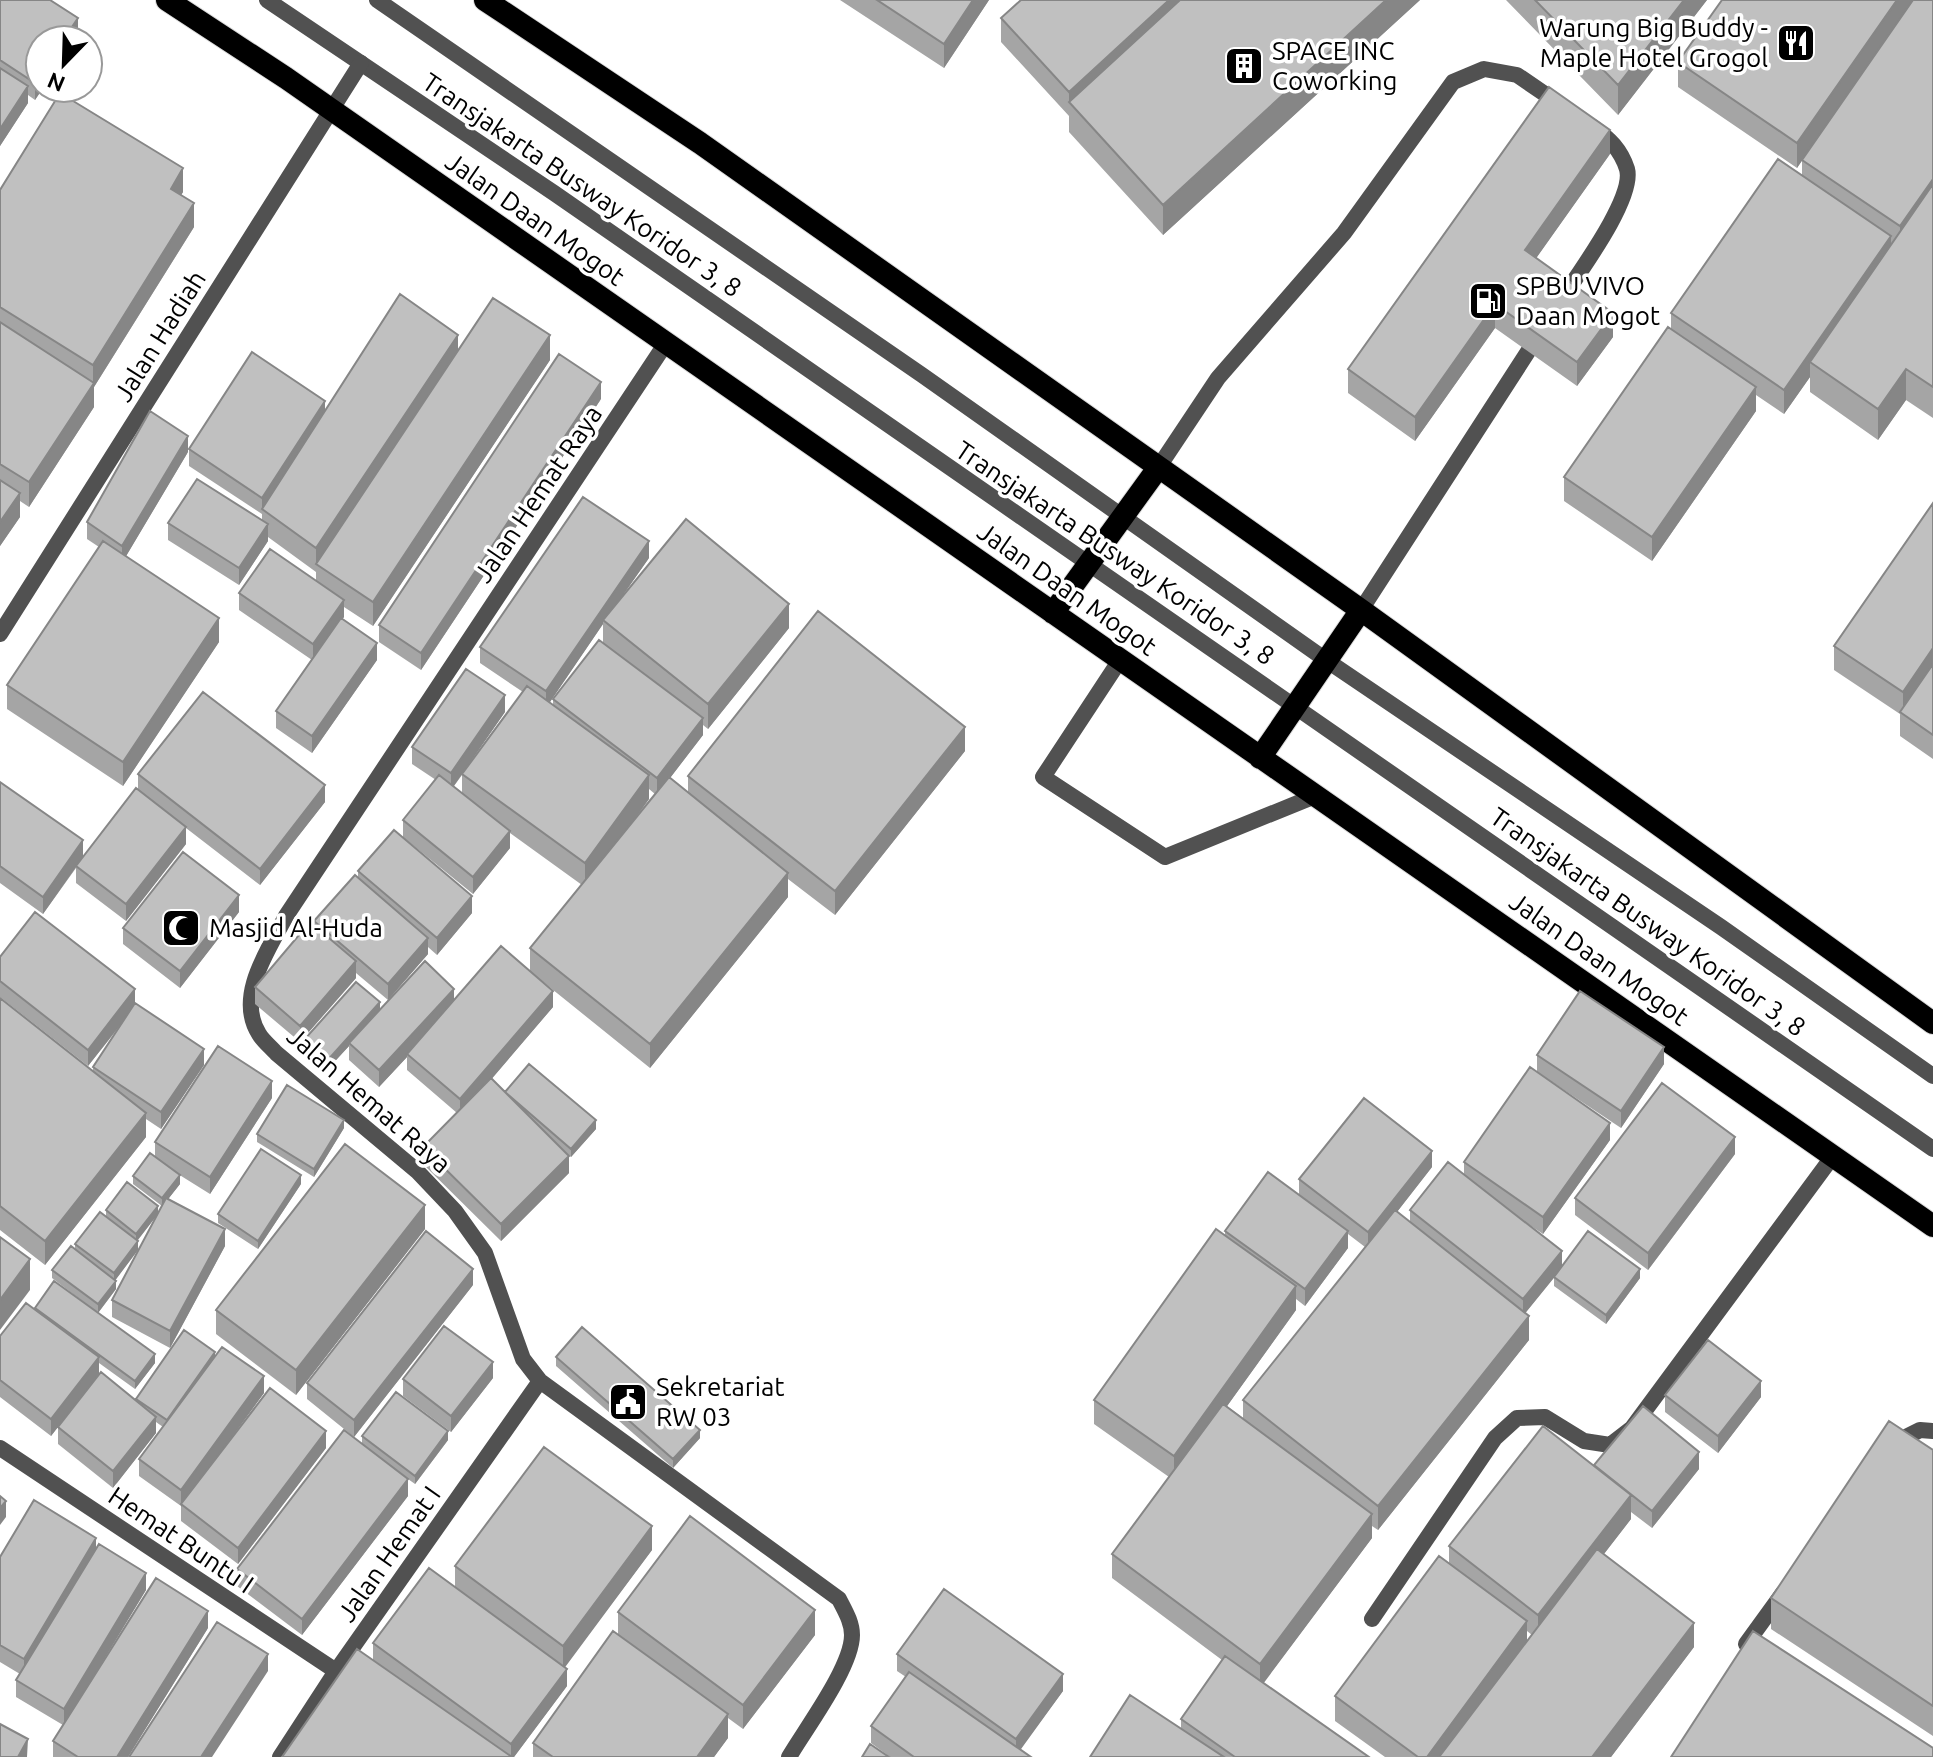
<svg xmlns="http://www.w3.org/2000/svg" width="1933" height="1757" viewBox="0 0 1933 1757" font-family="Ubuntu,sans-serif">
  <rect width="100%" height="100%" fill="#fff"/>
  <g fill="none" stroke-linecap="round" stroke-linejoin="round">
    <defs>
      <path id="trunk" d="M167 0 286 78 1933 1226
        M485 0 700 143 1361 610 1933 1023
        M1053 613 1158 468
        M1260 758 1361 610"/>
    </defs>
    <!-- trunk casing -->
    <use href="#trunk" stroke="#dbdbdb" stroke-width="24"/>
    <!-- service -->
    <path stroke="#515151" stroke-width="16" d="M267 0 554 193 1933 1149
      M377 0 922 375 1326 660 1721 927 1933 1076
      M1561 300C1578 274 1635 198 1627 169 1621 150 1609 138 1593 127
      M1158 468 1218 378 1344 233 1453 82 1484 69 1517 75 1561 105
      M1361 610 1540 333
      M1120 660 1043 777 1165 857 1315 796
      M1890 1445 1920 1430 1933 1431
      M1372 1619 1495 1438 1517 1418 1545 1417 1584 1441 1610 1445 1632 1428 1833 1156
      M1746 1644 1783 1593"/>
    <!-- minor -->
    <path stroke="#515151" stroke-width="16" d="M666 343 286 916C269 949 235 996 259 1034 263 1041 271 1047 276 1053L417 1171 455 1211 485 1253 523 1359 540 1381 839 1599C845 1611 852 1622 852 1635 852 1667 806 1728 789 1757
      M0 634 361 63
      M0 1448 336 1671
      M280 1757 336 1671 540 1381"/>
    <!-- trunk -->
    <use href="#trunk" stroke="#000" stroke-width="22"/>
  </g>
  <!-- wall -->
  <path fill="#a5a5a5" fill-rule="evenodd" d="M0 0 78 35 35 100 28 95V103L0 146Z
    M840 0H989L944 68Z
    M1021 0H1420L1163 235 1069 132V116L1001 42V18Z
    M1506 0H1707L1618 115Z
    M1933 0V418L1906 400 1878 440 1810 392V377L1784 414 1756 395V411L1652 561 1564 501V477L1671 328V313L1802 176V160L1797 168 1678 87V62Z
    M1610 154 1536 258 1613 337 1577 386 1495 328 1415 441 1348 393V369Z
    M0 190 183 192 181 195 194 227 94 387V407L29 507 20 501V517L0 546Z
    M458 351 550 360 373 626 344 607V617L342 619 377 660 312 753 276 728V711L312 660 239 610V593L316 580V572L268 537V541L239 585 168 540V523L262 520V514L189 466V449L325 410Z
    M601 399 421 670 379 642V625Z
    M188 452 126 556 219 642 123 786 7 709V685L99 547 87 539V522Z
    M1933 503V759L1900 736V714L1834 670V646Z
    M649 558 619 600 789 628 708 729 703 725V735L670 778 688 792V776L965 751 835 915 788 879V897L650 1068 542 981 553 1007 491 1079 505 1092 596 1129 571 1157 566 1153 569 1173 501 1241 423 1164V1147L457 1113 407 1070V1057L379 1087 349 1060V1046L326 1071 303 1050V1041L380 1009 454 999 530 971V948L582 885 510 833V848L473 894 404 838 472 913 437 955 428 947V954L388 1000 356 973V978L300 1042 255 1004V987L314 926V921L358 878V871L403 837V820L436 780 412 764V747L505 712 467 766 523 692 480 663V647ZM603 624V643L553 699V705L549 703ZM462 775V793L454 786ZM649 789 655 794 633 822 649 799Z
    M138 774 325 802 260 885 186 828V844L126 921 76 883V868L43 914 0 883V782L83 856 138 791Z
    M239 912 180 988 123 944V928Z
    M0 957 135 1004 204 1065 161 1129 146 1119V1137L45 1265 0 1230V998L93 1071V1067L120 1026 88 1066 0 997Z
    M1537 1055 1664 1064 1621 1128 1537 1072Z
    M272 1098 210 1194 178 1174 180 1184 168 1199 225 1246 170 1348 112 1317V1300L157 1215 138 1240V1250L115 1280 116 1289 98 1313 52 1278V1270L75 1249V1244L106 1216V1210L158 1214 162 1206 133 1184V1176L155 1156V1142Z
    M344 1128 314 1177 257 1142V1134Z
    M1610 1140 1543 1234 1516 1216 1562 1267 1640 1278 1606 1324 1554 1286V1277L1525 1313 1529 1340 1378 1530 1372 1526V1538L1263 1683 1369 1757H1090L1181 1729V1719L1222 1660 1112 1578V1554L1169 1477 1094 1424V1400L1225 1235V1231L1299 1195V1179L1432 1167 1397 1212 1410 1222V1210L1464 1174V1162ZM1348 1234 1365 1247 1243 1400V1418L1227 1406 1296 1310V1299L1305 1306 1348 1248Z
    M1735 1154 1648 1270 1575 1215V1198Z
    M301 1184 258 1249 218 1223V1214Z
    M425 1229 296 1395 216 1334V1310Z
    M473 1285 354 1437 307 1399V1383Z
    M35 1309 155 1363 135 1389 99 1363V1374L51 1436 0 1397V1336Z
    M215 1355 264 1393 216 1458 326 1448 238 1564 181 1521V1506L139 1476V1459L163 1427 156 1422V1433L113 1488 58 1444V1427L136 1400V1399Z
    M556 1357 700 1438 673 1468 556 1366Z
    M493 1378 451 1432 403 1396V1379Z
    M1665 1395 1761 1397 1718 1453 1665 1412Z
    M362 1436 448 1440 415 1484 408 1479V1496L302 1635 237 1586V1569L362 1444Z
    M1933 1450V1736L1771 1629V1598Z
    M1594 1466 1699 1469 1652 1528 1631 1512V1519L1604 1554 1694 1647 1611 1757H1385L1335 1721V1696L1449 1563V1546ZM1527 1631 1532 1635 1527 1642Z
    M96 1549 146 1590 80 1699 208 1628 128 1757H53V1741L63 1725 16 1697V1680L20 1674 0 1662V1557Z
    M652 1550 564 1667 567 1686 514 1757H282L373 1660V1643L455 1587V1566Z
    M618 1612 815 1635 743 1729 728 1718V1738L714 1757H533V1743L618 1635Z
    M897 1654 1063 1691 1020 1749 1031 1757H890L871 1743V1726L906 1677 897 1671Z"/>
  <!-- shaded-wall -->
  <path fill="#868686" d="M973 0H989L944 68V44Z
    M1169 0H1195L1069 102V92Z
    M1386 0H1420L1163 235V205Z
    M1684 0H1707L1618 115V85Z
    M1897 0H1914L1797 168V143Z
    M78 18V35L74 40H63Z
    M40 75V88H43L35 100V83Z
    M28 86V103L0 146V129Z
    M1610 130V154L1525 274V250Z
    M183 168V192L171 213V189Z
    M1933 179V203L1900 250V226Z
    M194 203V227L94 387V407L29 507V482L93 385V365Z
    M1891 236V260L1810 362V377L1784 414V390Z
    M1495 304V328L1415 441V417Z
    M1613 313V337L1577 386V362Z
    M458 335V359L316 564V548Z
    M550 335V360L373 626V602Z
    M1906 369V400L1878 440V409Z
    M601 382V399L421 670V653Z
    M1756 387V411L1652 561V537Z
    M325 401V417L262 509V498Z
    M188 436V452L122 563V546Z
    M20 493V517L0 546V522Z
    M268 524V541L239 585V568Z
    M649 541V558L605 621 603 620V624L546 708V691Z
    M344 600V617L313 661V644Z
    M789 604V628L708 729V704Z
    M219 618V642L123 786V762Z
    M377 643V660L312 753V736Z
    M1933 648V672L1903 714V692Z
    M505 695V712L451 790V773Z
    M703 718V735L657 795V778Z
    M965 727V751L835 915V891Z
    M649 775V799L585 887V863Z
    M325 785V802L260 885V869Z
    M186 827V844L126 921V904Z
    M510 831V848L473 894V877Z
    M83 840V857L43 914V897Z
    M788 873V897L650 1068V1044Z
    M239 895V912L180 988V971Z
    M472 896V913L437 955V938Z
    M428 938V954L388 1000V984Z
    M356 961V978L300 1042V1026Z
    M135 989V1006L88 1066V1050Z
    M454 989V1006L407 1054V1057L379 1087V1070Z
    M553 991V1007L460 1116V1099Z
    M380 1002V1011L349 1043V1046L326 1071V1062Z
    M1664 1047V1064L1621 1128V1111Z
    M204 1049V1065L161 1129V1112Z
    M272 1081V1098L210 1194V1177Z
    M146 1113V1137L45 1265V1241Z
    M344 1120V1128L314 1177V1169Z
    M596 1120V1129L571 1157V1149Z
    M1610 1123V1140L1543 1234V1217Z
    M1735 1137V1154L1648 1270V1253Z
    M1432 1151V1167L1368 1249V1232Z
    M569 1156V1173L501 1241V1224Z
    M180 1175V1184L162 1207V1198Z
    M301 1175V1184L258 1249V1241Z
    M425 1205V1229L296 1395V1370Z
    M158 1206V1214L136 1242V1234Z
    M225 1229V1246L170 1348V1331Z
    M1348 1231V1248L1305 1306V1289Z
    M138 1241V1250L114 1282V1273Z
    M1562 1251V1268L1523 1316V1299Z
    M30 1259V1290L0 1330V1300Z
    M473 1269V1285L354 1437V1420Z
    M1640 1269V1278L1606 1324V1315Z
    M116 1281V1289L98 1313V1304Z
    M1296 1286V1310L1174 1480V1456Z
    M1529 1316V1340L1378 1530V1506Z
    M215 1352V1361L167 1420Z
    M155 1354V1363L135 1389V1381Z
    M99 1357V1374L51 1436V1419Z
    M493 1362V1378L451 1432V1416Z
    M264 1376V1393L181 1507V1490Z
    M1761 1381V1397L1718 1453V1436Z
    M156 1417V1433L113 1488V1471Z
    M700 1430V1438L673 1468V1459Z
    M326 1431V1448L238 1564V1548Z
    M448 1431V1440L415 1484V1476Z
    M1699 1452V1469L1652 1528V1511Z
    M408 1479V1496L302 1635V1619Z
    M1631 1495V1519L1538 1639V1615Z
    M6 1501V1517L0 1525V1508Z
    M1372 1514V1538L1260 1688V1664Z
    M652 1526V1550L563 1670V1646Z
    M96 1538V1554L24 1676V1659Z
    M146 1573V1590L64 1725V1709Z
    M815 1610V1635L743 1729V1705Z
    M208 1611V1628L128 1757H117Z
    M1527 1621V1646L1445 1757H1427Z
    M1694 1623V1647L1611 1757H1592Z
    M268 1654V1671L212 1757H201Z
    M567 1669V1686L514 1757H511V1744Z
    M1063 1674V1691L1016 1756V1739Z
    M728 1714V1738L714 1757H697Z
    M28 1739 27 1757H18Z"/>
  <!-- building -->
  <path fill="#c0c0c0" stroke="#868686" stroke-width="2" d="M0 0H50L78 18 63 40H40V75L35 83 0 60Z
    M877 0H973L944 44Z
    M1021 0H1169L1069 92 1001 18Z
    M1180 0H1386L1163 205 1069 102Z
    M1535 0H1684L1618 85Z
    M1722 0H1897L1797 143 1678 62Z
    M1913 0H1933V179L1900 226 1802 160Z
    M0 68 28 86 0 129Z
    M1549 87 1610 130 1525 250 1613 313 1577 362 1495 304 1415 417 1348 369Z
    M60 93 183 168 171 189 194 203 93 365 0 307V190Z
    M1778 159 1891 236 1784 390 1671 313Z
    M1933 184V387L1906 369 1878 409 1810 362Z
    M400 294 458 335 316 548 262 509Z
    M493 298 550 335 373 602 316 564Z
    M0 322 94 383 29 482 0 464Z
    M1668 327 1756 387 1652 537 1564 477Z
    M252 352 325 401 262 498 189 449Z
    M559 354 601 382 421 653 379 625Z
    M150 411 188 436 122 546 87 522Z
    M197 479 268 524 239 568 168 523Z
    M0 480 20 493 0 522Z
    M583 497 649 541 546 691 480 647Z
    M1933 503V648L1903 692 1834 646Z
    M686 519 789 604 708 704 603 620Z
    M103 541 219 618 123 762 7 685Z
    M270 549 344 600 313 644 239 593Z
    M818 611 965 727 835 891 688 776Z
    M341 618 377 643 312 736 276 711Z
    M599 640 703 718 657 778 553 699Z
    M1933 664V735L1900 712Z
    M466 669 505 695 451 773 412 747Z
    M527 686 649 775 585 863 462 774Z
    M203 692 325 785 260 869 138 774Z
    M439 775 510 831 473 877 403 820Z
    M669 777 788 873 650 1044 530 948Z
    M0 782 83 840 43 897 0 866Z
    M136 788 186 827 126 904 76 866Z
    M394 830 472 896 437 938 358 871Z
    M183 852 239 895 180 971 123 928Z
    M355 875 428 938 388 984 314 921Z
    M35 912 135 989 88 1050 0 981V957Z
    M310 922 356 961 300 1026 255 987Z
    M501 946 553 991 460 1099 407 1054Z
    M425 961 454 989 379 1070 349 1043Z
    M356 982 380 1002 326 1062 303 1041Z
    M1580 991 1664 1047 1621 1111 1537 1055Z
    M0 998 146 1113 45 1241 0 1206Z
    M135 1003 204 1049 161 1112 93 1067Z
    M218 1046 272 1081 210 1177 155 1142Z
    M529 1064 596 1120 571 1149 505 1092Z
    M1530 1067 1610 1123 1543 1217 1464 1162Z
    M491 1078 569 1156 501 1224 423 1147Z
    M1662 1083 1735 1137 1648 1253 1575 1198Z
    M287 1085 344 1120 314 1169 257 1134Z
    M1364 1098 1432 1151 1368 1232 1299 1179Z
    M345 1144 425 1205 296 1370 216 1310Z
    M261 1149 301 1175 258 1241 218 1214Z
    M150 1153 180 1175 162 1198 133 1176Z
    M1448 1162 1562 1251 1523 1299 1410 1210Z
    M1268 1172 1348 1231 1305 1289 1225 1231Z
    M127 1182 158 1206 136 1234 106 1210Z
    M166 1198 225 1229 170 1331 112 1300Z
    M1395 1210 1529 1316 1378 1506 1243 1400Z
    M100 1212 138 1241 114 1273 75 1244Z
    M1216 1229 1296 1286 1174 1456 1094 1400Z
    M426 1231 473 1269 354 1420 307 1383Z
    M1588 1231 1640 1269 1606 1315 1554 1277Z
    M0 1237 30 1259 0 1300Z
    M71 1246 116 1281 98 1304 52 1270Z
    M54 1281 155 1354 135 1381 35 1308Z
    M26 1303 99 1357 51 1419 0 1380V1336Z
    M444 1326 493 1362 451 1416 403 1379Z
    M582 1327 700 1430 673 1459 556 1357Z
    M184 1330 215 1352 167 1420 136 1399Z
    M1708 1340 1761 1381 1718 1436 1665 1395Z
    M222 1347 264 1376 181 1490 139 1459Z
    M101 1372 156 1417 113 1471 58 1427Z
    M270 1388 326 1431 238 1548 181 1504Z
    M396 1392 448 1431 415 1476 362 1436Z
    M1223 1404 1372 1514 1260 1664 1112 1554Z
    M1643 1406 1699 1452 1652 1511 1594 1465Z
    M1889 1421 1933 1450V1706L1771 1598Z
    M1543 1426 1631 1495 1538 1615 1449 1546Z
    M344 1430 408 1479 302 1619 237 1569Z
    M544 1447 652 1526 563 1646 455 1566Z
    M0 1496 6 1501 0 1508Z
    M34 1500 96 1538 24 1659 0 1645V1557Z
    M690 1516 815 1610 743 1705 618 1612Z
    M99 1544 146 1573 64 1709 16 1680Z
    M1597 1549 1694 1623 1592 1757H1439Z
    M1439 1556 1527 1621 1427 1757H1418L1335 1696Z
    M429 1568 567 1669 511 1744 373 1643Z
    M156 1578 208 1611 117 1757H78L53 1741Z
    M944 1589 1063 1674 1016 1739 897 1654Z
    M217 1622 268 1654 201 1757H129Z
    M613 1631 728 1714 697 1757H553L533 1743Z
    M1753 1631 1933 1748V1757H1671Z
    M357 1649 512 1757H282Z
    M1225 1656 1369 1757H1235L1181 1719Z
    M909 1672 1031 1757H914L871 1726Z
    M1130 1695 1224 1757H1090Z
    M0 1724 28 1739 18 1757H0Z
    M870 1744 889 1757H862Z"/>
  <!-- icons -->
  <defs>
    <symbol id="restaurant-square" viewBox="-11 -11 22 22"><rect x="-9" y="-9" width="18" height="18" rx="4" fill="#000" stroke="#fff"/><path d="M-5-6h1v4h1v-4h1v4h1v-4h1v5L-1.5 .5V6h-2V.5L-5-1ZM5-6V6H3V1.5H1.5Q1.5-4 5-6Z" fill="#fff"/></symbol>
    <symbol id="building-square" viewBox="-11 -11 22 22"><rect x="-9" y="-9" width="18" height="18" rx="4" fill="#000" stroke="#fff"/><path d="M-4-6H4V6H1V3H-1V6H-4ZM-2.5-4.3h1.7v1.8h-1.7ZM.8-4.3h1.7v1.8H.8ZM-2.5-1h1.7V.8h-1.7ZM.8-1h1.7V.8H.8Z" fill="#fff"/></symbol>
    <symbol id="fuel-square" viewBox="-11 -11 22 22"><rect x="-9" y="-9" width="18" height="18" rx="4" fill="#000" stroke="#fff"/><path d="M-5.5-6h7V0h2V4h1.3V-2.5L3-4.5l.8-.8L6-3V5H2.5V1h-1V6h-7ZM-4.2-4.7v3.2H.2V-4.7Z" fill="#fff"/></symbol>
    <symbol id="mosque-square" viewBox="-11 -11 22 22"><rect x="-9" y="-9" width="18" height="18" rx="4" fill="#000" stroke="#fff"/><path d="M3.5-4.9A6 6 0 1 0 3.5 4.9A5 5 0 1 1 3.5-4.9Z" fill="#fff"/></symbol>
    <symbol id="civic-square" viewBox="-11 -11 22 22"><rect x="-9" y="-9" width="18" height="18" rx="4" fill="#000" stroke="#fff"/><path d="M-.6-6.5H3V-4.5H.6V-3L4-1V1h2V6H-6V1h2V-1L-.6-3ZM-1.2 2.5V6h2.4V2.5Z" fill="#fff"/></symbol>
  </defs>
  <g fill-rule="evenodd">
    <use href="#restaurant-square" x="1774" y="21" width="44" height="44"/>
    <use href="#building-square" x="1222" y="44" width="44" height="44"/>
    <use href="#fuel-square" x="1466" y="279" width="44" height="44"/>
    <use href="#mosque-square" x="159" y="906" width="44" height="44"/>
    <use href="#civic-square" x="606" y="1380" width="44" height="44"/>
  </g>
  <g text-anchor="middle" stroke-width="7" stroke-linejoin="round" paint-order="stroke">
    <!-- poi labels -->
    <g font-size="26" fill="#000" stroke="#fff" text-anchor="start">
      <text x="1768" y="37" text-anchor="end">Warung Big Buddy -<tspan x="1768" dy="30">Maple Hotel Grogol</tspan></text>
      <text x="1272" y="60">SPACE INC<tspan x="1272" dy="30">Coworking</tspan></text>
      <text x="1516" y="295">SPBU VIVO<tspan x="1516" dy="30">Daan Mogot</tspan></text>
      <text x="209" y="937">Masjid Al-Huda</text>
      <text x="656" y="1396">Sekretariat<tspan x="656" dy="30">RW 03</tspan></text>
    </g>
    <!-- street labels -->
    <g font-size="26" fill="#000" stroke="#fff">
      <text transform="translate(582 185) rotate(34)" y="9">Transjakarta Busway Koridor 3, 8</text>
      <text transform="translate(535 219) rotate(35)" y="9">Jalan Daan Mogot</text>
      <text transform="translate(160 336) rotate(-58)" y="9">Jalan Hadiah</text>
      <text transform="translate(538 494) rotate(-56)" y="9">Jalan Hemat Raya</text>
      <text transform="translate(1115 553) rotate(34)" y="9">Transjakarta Busway Koridor 3, 8</text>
      <text transform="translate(1067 589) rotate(35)" y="9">Jalan Daan Mogot</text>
      <text transform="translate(1648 922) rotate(35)" y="9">Transjakarta Busway Koridor 3, 8</text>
      <text transform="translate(1599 959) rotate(35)" y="9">Jalan Daan Mogot</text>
      <text transform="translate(369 1100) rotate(41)" y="9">Jalan Hemat Raya</text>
      <text transform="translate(181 1540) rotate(34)" y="9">Hemat Buntu I</text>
      <text transform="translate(389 1554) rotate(-55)" y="9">Jalan Hemat I</text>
    </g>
  </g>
  <!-- north arrow -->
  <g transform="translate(64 64) rotate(203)"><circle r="38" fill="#ffffff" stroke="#999999" stroke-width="2"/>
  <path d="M0-6L14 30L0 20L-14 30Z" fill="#000000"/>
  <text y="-12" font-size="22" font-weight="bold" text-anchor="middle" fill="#000000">N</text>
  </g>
</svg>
